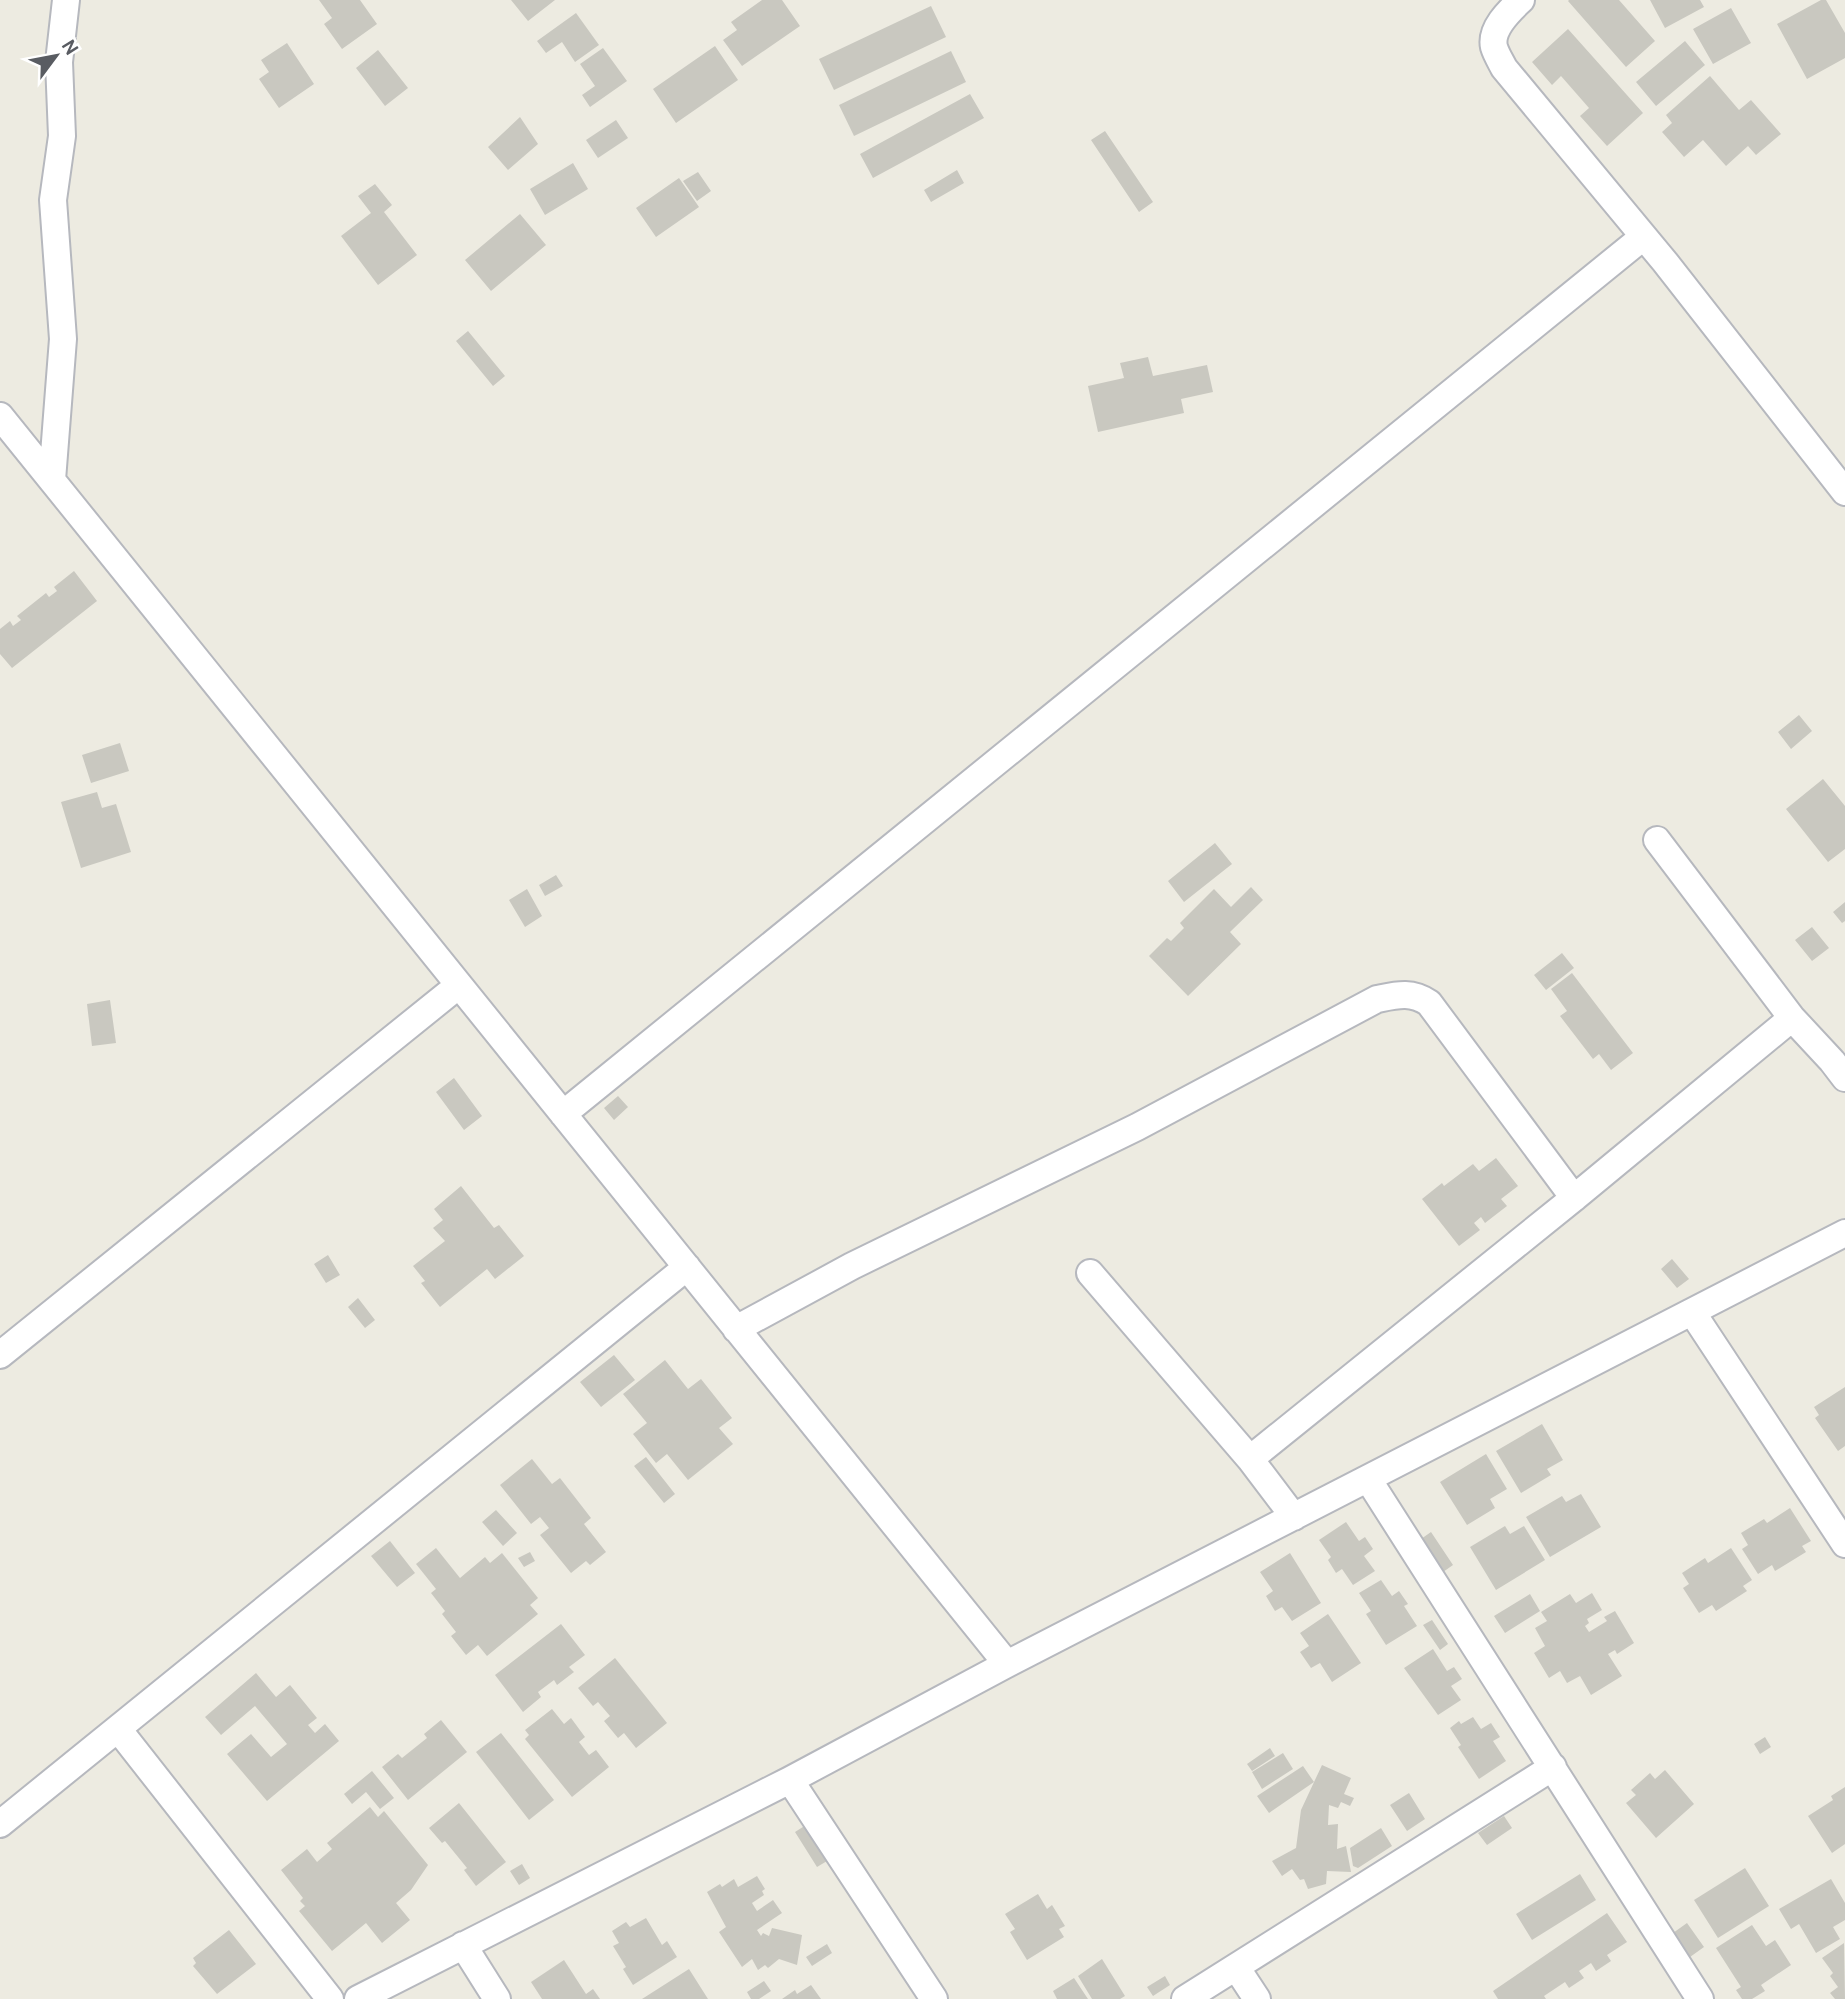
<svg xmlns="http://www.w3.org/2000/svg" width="1845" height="1999" viewBox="0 0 1845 1999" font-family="Cabin,sans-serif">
  <rect width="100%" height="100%" fill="#edebe1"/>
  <!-- building -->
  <path fill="#c9c8c0" d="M319 0H360L377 24 342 49 324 24 332 18Z
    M511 0H555L528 21Z
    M762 0H782L800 26 742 66 723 40 737 30 731 22Z
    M1569 0H1619L1655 41 1626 67 1568 1Z
    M1650 0H1700L1704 7 1665 28Z
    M1821 0H1826L1845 33V58L1807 79 1777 24Z
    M931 6 946 37 834 90 819 59Z
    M1731 8 1751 43 1713 64 1693 29Z
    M576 13 599 45 575 62 562 42 546 53 537 41Z
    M1568 29 1643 113 1607 146 1580 116 1589 108 1561 76 1552 85 1532 62Z
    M1685 41 1705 65 1656 106 1636 82Z
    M287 43 314 84 279 108 259 79 269 72 261 60Z
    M715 46 738 80 676 123 653 89Z
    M603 48 627 81 590 107 582 95 595 86 580 64Z
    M378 50 408 88 385 106 356 68Z
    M951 51 966 82 854 136 839 105Z
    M1710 76 1739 110 1751 100 1781 134 1756 155 1748 146 1726 166 1703 140 1684 157 1662 132 1672 123 1666 115Z
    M970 94 984 118 873 178 860 154Z
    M520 117 538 144 508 170 488 147Z
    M616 120 628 138 598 158 586 140Z
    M1105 131 1153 202 1139 212 1091 140Z
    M573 163 588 189 545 215 530 189Z
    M957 170 964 183 931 202 924 190Z
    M698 172 711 191 697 201 683 181Z
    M679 178 699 207 656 237 636 208Z
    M375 184 392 205 384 212 417 255 378 285 341 236 371 213 358 196Z
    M520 214 546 245 491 291 465 260Z
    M468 331 505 376 493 386 456 341Z
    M1148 357 1153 376 1207 365 1213 392 1181 399 1184 413 1098 432 1088 386 1124 378 1120 363Z
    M74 571 97 601 12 668 0 654V629L10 621 13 626 21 620 17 616 46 593 49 597 57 591 54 587Z
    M1799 715 1812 731 1791 749 1778 732Z
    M120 743 129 771 91 783 82 755Z
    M1823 779 1845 806V849L1828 862 1786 809Z
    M97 792 102 808 116 804 131 852 81 868 61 802Z
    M1215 843 1232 864 1184 902 1168 881Z
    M556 875 563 886 545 896 539 885Z
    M1251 887 1263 900 1230 932 1241 944 1188 996 1149 956 1167 938 1171 941 1184 928 1180 923 1214 889 1231 907Z
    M527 889 542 916 525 927 509 900Z
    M1845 902V921L1842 923 1833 912Z
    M1812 927 1829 948 1812 961 1795 940Z
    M1562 953 1574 968 1546 990 1534 975Z
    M1572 973 1633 1053 1611 1070 1599 1054 1593 1059 1560 1016 1567 1011 1551 989Z
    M110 1000 116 1043 92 1046 87 1004Z
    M454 1078 482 1116 464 1130 436 1092Z
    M618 1096 628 1107 614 1120 604 1108Z
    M1496 1158 1518 1186 1501 1199 1507 1206 1485 1223 1481 1217 1474 1223 1480 1230 1459 1246 1422 1199 1442 1183 1444 1186 1473 1164 1479 1171Z
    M461 1186 494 1228 499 1225 524 1256 495 1279 487 1269 440 1307 421 1283 425 1281 413 1266 445 1241 433 1228 443 1220 434 1209Z
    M328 1255 340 1275 326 1283 314 1264Z
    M1672 1259 1689 1279 1677 1288 1661 1269Z
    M358 1298 375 1320 365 1328 348 1307Z
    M614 1355 635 1380 601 1407 580 1382Z
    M665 1360 688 1389 701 1379 732 1418 719 1428 733 1444 688 1480 667 1454 656 1463 633 1434 647 1423 623 1394Z
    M1845 1387V1446L1838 1451 1815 1418 1819 1415 1814 1407Z
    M1542 1424 1563 1460 1547 1469 1551 1475 1521 1493 1496 1451Z
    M1486 1454 1507 1489 1490 1499 1495 1508 1467 1525 1440 1482Z
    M646 1457 675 1494 664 1503 634 1466Z
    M532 1459 552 1484 560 1478 591 1518 584 1524 606 1552 590 1565 586 1561 571 1573 540 1535 549 1528 540 1517 531 1524 500 1485Z
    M1581 1494 1601 1527 1550 1557 1526 1517 1562 1496 1566 1502Z
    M1790 1508 1811 1541 1802 1546 1806 1552 1775 1571 1772 1565 1758 1574 1742 1549 1748 1545 1741 1533 1764 1519 1767 1523Z
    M496 1510 517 1533 503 1546 482 1522Z
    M1346 1522 1359 1541 1365 1537 1373 1549 1364 1556 1375 1571 1353 1585 1342 1569 1336 1573 1328 1560 1331 1557 1319 1540Z
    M1505 1526 1510 1534 1524 1526 1545 1560 1496 1590 1470 1547Z
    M1431 1532 1453 1565 1443 1572 1421 1539Z
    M390 1541 415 1573 397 1587 371 1556Z
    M436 1548 460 1578 485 1557 490 1563 502 1553 538 1598 530 1605 538 1614 487 1656 478 1645 466 1655 451 1636 456 1632 442 1614 445 1611 431 1593 436 1589 416 1564Z
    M1731 1548 1752 1580 1743 1586 1747 1591 1716 1611 1712 1605 1699 1613 1683 1588 1689 1584 1682 1573 1705 1558 1708 1563Z
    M530 1552 535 1561 524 1567 518 1558Z
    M1290 1553 1321 1603 1292 1621 1282 1607 1275 1611 1266 1596 1273 1591 1260 1572Z
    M1381 1580 1392 1596 1399 1591 1408 1604 1404 1606 1417 1626 1386 1645 1366 1614 1371 1611 1359 1593Z
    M1592 1593 1602 1610 1587 1619 1589 1623 1585 1626 1589 1632 1607 1621 1604 1617 1615 1611 1634 1643 1617 1654 1615 1650 1608 1654 1622 1676 1591 1695 1580 1676 1567 1683 1560 1671 1549 1678 1534 1653 1545 1646 1535 1628 1547 1621 1541 1612 1570 1594 1576 1603Z
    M1530 1594 1540 1611 1505 1633 1494 1616Z
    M1328 1614 1361 1663 1332 1682 1320 1663 1311 1668 1300 1652 1309 1646 1300 1633Z
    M1432 1620 1448 1644 1440 1650 1423 1625Z
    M561 1624 585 1655 569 1667 574 1672 557 1685 554 1680 538 1692 541 1697 523 1712 495 1675Z
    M1433 1649 1447 1671 1454 1667 1462 1679 1451 1686 1461 1700 1438 1715 1404 1668Z
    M615 1658 667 1723 636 1748 624 1733 618 1738 604 1721 610 1716 598 1702 593 1706 578 1688Z
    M256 1673 276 1697 290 1685 317 1718 308 1725 315 1733 325 1724 339 1741 267 1801 227 1754 251 1734 271 1757 287 1744 255 1706 221 1735 205 1717Z
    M552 1709 564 1724 571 1718 585 1737 579 1742 589 1755 596 1750 609 1767 572 1797 525 1739 529 1735 525 1730Z
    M1473 1717 1481 1729 1491 1723 1500 1737 1493 1741 1506 1761 1479 1779 1458 1747 1461 1745 1450 1728 1459 1721 1461 1724Z
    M441 1720 467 1752 408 1800 382 1767 398 1754 402 1758 427 1738 424 1734Z
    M501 1733 554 1800 529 1820 476 1752Z
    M1765 1737 1771 1747 1760 1754 1754 1744Z
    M1270 1748 1275 1756 1252 1771 1247 1764Z
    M1283 1753 1293 1769 1262 1789 1252 1772Z
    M1322 1765 1351 1778 1344 1794 1354 1798 1350 1806 1341 1802 1338 1808 1329 1805 1328 1825 1338 1824 1337 1849 1346 1846 1351 1872 1327 1871 1326 1884 1308 1889 1304 1879 1300 1880 1292 1869 1282 1876 1272 1861 1296 1848 1301 1810Z
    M1303 1766 1314 1782 1269 1813 1257 1796Z
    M1665 1770 1694 1804 1656 1838 1626 1803 1636 1795 1631 1790 1650 1773 1655 1779Z
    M372 1771 394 1798 380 1809 366 1792 352 1804 344 1794Z
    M1845 1787V1844L1832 1853 1808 1816 1833 1800 1831 1796Z
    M1409 1793 1425 1819 1407 1831 1390 1805Z
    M459 1803 506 1862 476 1886 464 1870 467 1868 445 1841 442 1843 429 1828Z
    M370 1807 378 1817 384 1811 428 1865 411 1890 396 1903 410 1920 382 1943 366 1923 332 1951 299 1911 305 1906 300 1901 303 1898 281 1870 307 1849 317 1862 332 1849 327 1843Z
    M1504 1816 1512 1828 1487 1845 1478 1833Z
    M806 1825 827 1861 817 1867 795 1832Z
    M1381 1828 1392 1846 1358 1868 1353 1866 1350 1848Z
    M522 1864 530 1878 519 1885 510 1871Z
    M1745 1868 1769 1906 1718 1938 1694 1900Z
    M1580 1874 1596 1900 1532 1940 1516 1914Z
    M757 1876 765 1889 762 1891 764 1895 752 1903 757 1911 773 1900 782 1913 757 1930 761 1936 763 1933 769 1936 772 1928 802 1935 797 1965 779 1959 768 1968 765 1965 758 1970 752 1959 742 1967 719 1932 726 1927 707 1892 720 1884 722 1887 734 1879 738 1887Z
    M1831 1879 1845 1903V1920L1833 1927 1840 1939 1816 1953 1799 1924 1791 1929 1779 1909Z
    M1038 1894 1047 1909 1052 1905 1065 1926 1059 1929 1064 1937 1027 1960 1010 1932 1015 1929 1005 1914Z
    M1607 1913 1627 1942 1607 1955 1611 1961 1596 1971 1591 1963 1579 1971 1584 1978 1569 1988 1565 1982 1544 1996 1546 1999H1498L1493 1991Z
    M646 1918 662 1945 667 1941 677 1957 633 1985 623 1969 626 1967 613 1946 619 1943 612 1931 626 1922 630 1927Z
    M1687 1923 1704 1947 1690 1957 1673 1933Z
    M1752 1925 1766 1946 1775 1940 1791 1965 1761 1985 1765 1991 1752 1999H1742L1736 1990 1741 1987 1716 1948Z
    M229 1930 256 1964 217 1994 193 1966 196 1963 193 1958Z
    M1844 1943 1845 1999H1835L1830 1993 1838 1987 1830 1976 1833 1973 1822 1958Z
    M827 1944 832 1953 812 1966 806 1957Z
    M1102 1959 1125 1996 1120 1999H1092L1078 1976Z
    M564 1960 586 1994 593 1989 600 1999H542L531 1982Z
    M689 1969 708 1999H642Z
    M1165 1976 1170 1985 1153 1996 1147 1987Z
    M1074 1978 1088 1999H1057L1053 1991Z
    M764 1981 771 1991 759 1999H751L747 1992Z
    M811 1985 821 1999H782L795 1990 797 1994Z"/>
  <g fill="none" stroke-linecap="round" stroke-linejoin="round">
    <defs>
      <path id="street" d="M1521 0C1509 11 1490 29 1494 47 1496 54 1501 62 1504 68L1665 262 1845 492
        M0 416 1007 1664
        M52 480 63 339 53 200 62 136 59 62 66 0
        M1657 840 1792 1018 1832 1061 1845 1078
        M563 1114 1643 237
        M1090 1273 1250 1459 1294 1517
        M1692 1312 1845 1544
        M736 1329 852 1266 1137 1127 1377 999C1397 995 1411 991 1429 1003L1574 1198
        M0 1355 459 985
        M1250 1459 1574 1198 1792 1018
        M1368 1479 1700 1999
        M118 1729 330 1999
        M790 1780 934 1999
        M0 1824 687 1267
        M463 1945 497 1999
        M1236 1967 1257 1999
        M358 1999 790 1780 1007 1664 1845 1233
        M1185 1999 1553 1767"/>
    </defs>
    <!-- street casing -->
    <use href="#street" stroke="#b6b8be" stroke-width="30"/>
    <!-- street -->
    <use href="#street" stroke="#fff" stroke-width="26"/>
  </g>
  <!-- north arrow -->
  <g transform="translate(56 56) rotate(58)" stroke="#ffffff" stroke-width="5" paint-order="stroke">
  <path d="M0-5L12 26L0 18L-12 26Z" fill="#595c62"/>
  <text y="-10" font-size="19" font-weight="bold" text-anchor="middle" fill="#595c62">N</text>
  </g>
</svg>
